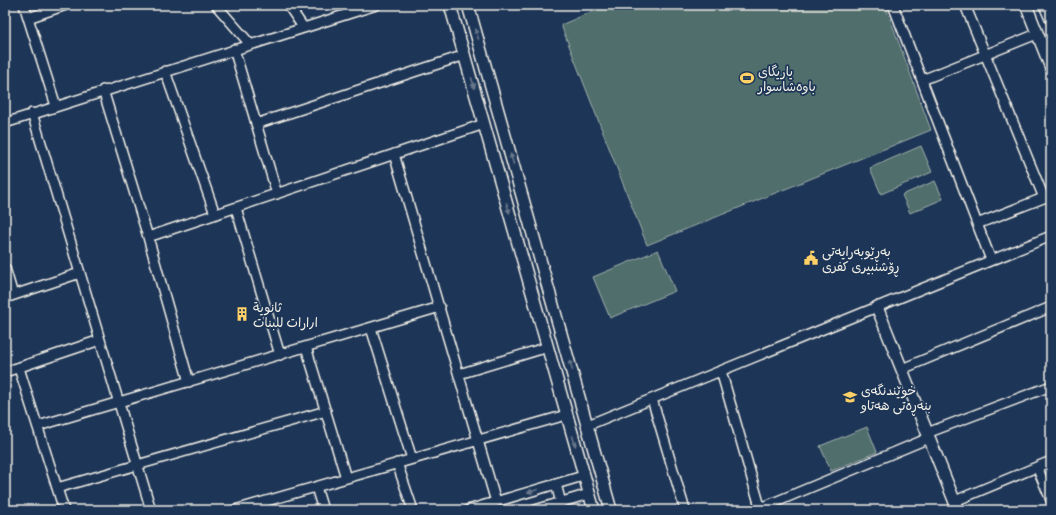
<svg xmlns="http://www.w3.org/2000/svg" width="1056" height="515" viewBox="0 0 1056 515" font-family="'Gochi Hand','Playpen Sans Arabic',sans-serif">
  <rect width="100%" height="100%" fill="#1d3557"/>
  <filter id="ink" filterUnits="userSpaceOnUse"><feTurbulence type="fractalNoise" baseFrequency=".025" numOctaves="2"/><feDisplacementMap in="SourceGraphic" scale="8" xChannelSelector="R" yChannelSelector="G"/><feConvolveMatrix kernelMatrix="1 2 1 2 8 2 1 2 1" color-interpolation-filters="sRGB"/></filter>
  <g filter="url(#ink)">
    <!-- pitch -->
    <path fill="#506e6c" stroke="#a2b0aa" d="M607 5H885L931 130 647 245 561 25Z
      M921 146 932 172 881 194 870 168Z
      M935 181 943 199 910 213 902 195Z
      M658 250 675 291 610 318 593 277Z
      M867 427 877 452 831 471 820 446Z"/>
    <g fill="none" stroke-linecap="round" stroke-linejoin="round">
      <defs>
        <path id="minor" d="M24 5 56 106
          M216 5 250 44
          M288 5 303 27
          M893 5 991 260
          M965 5 1044 198
          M28 18 66 5
          M234 49 277 194
          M165 71 215 214
          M922 80 1037 34
          M103 90 148 237 189 382
          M32 113 151 510
          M5 123 376 5
          M256 124 465 55
          M394 154 496 502
          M236 208 280 355
          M977 224 1051 195
          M148 237 484 124
          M5 268 13 295
          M5 298 80 273
          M371 328 412 459
          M306 347 346 478
          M19 368 64 510
          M902 369 1051 307
          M721 371 761 510
          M5 372 100 340
          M459 374 548 347
          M652 399 685 510
          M588 425 1051 236
          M38 426 440 307
          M927 433 1051 386
          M397 463 413 510
          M1037 467 1051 500
          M556 484 561 503
          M316 487 323 510
          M57 488 326 411
          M955 501 1051 461
          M761 508 929 438
          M235 510 566 415
          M468 510 583 476
          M535 510 589 494"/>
        <path id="tertiary" d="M450 5 594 510
          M468 5 611 510
          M1026 5 1051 68
          M1045 5 1051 19
          M877 307 958 510"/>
      </defs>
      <!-- minor casing -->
      <use href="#minor" stroke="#f4f1e8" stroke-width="12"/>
      <!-- tertiary casing -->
      <use href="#tertiary" stroke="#f4f1e8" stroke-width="14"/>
      <!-- minor -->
      <use href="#minor" stroke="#1d3557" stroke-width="9"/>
      <!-- tertiary -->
      <use href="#tertiary" stroke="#1d3557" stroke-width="11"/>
    </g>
    <!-- one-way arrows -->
    <defs><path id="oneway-solid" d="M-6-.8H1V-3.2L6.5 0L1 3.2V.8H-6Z"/></defs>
    <g fill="#68778a">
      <use href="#oneway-solid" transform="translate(477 34) rotate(-106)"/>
      <use href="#oneway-solid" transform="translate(473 83) rotate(74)"/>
      <use href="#oneway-solid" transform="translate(512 159) rotate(-106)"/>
      <use href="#oneway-solid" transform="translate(508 208) rotate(74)"/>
      <use href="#oneway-solid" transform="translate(571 365) rotate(-106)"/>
      <use href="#oneway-solid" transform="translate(574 441) rotate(74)"/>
      <use href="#oneway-solid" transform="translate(533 491) rotate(164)"/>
    </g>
  </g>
  <!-- icons -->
  <defs>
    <symbol id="stadium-bare" viewBox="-9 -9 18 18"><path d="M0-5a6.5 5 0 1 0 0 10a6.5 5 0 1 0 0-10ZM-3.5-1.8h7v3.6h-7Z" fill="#ffd166" stroke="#1d3557" stroke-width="2.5" paint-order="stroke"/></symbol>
    <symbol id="civic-bare" viewBox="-9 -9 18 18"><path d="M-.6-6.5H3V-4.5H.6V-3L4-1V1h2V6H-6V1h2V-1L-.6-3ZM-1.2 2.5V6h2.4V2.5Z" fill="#ffd166" stroke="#1d3557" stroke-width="2.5" paint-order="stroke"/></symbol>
    <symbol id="building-bare" viewBox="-9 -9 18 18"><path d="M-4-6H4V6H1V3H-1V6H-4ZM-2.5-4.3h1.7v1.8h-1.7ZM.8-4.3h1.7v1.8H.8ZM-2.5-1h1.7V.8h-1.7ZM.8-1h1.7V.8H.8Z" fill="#ffd166" stroke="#1d3557" stroke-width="2.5" paint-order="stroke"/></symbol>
    <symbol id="school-bare" viewBox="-9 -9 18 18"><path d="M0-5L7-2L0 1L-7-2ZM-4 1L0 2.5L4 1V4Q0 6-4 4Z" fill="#ffd166" stroke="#1d3557" stroke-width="2.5" paint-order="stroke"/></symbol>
  </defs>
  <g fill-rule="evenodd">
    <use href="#stadium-bare" x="737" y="68" width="20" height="20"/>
    <use href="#civic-bare" x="801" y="248" width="20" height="20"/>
    <use href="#building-bare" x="232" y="304" width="20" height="20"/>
    <use href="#school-bare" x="840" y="387" width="20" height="20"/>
  </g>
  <g text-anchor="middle" stroke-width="3.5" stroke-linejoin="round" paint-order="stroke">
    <!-- poi labels -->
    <g font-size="13" fill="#f4f1e8" stroke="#1d3557" text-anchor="start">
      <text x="758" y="76">یاریگای<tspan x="758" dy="15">باوەشاسوار</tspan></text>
      <text x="822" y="256">بەڕێوبەرایەتی<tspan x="822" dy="15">ڕۆشنبیری کفری</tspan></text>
      <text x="253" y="312">ثانوية<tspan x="253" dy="15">ارارات للبنات</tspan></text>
      <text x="861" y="395">خوێندنگەی<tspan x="861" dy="15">بنەڕەتی هەتاو</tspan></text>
    </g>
  </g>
  <!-- margin -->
  <rect width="1056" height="515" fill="none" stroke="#1d3557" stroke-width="20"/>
  <rect x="10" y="10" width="1036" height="495" fill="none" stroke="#f4f1e8" stroke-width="1.5" filter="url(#ink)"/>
</svg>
